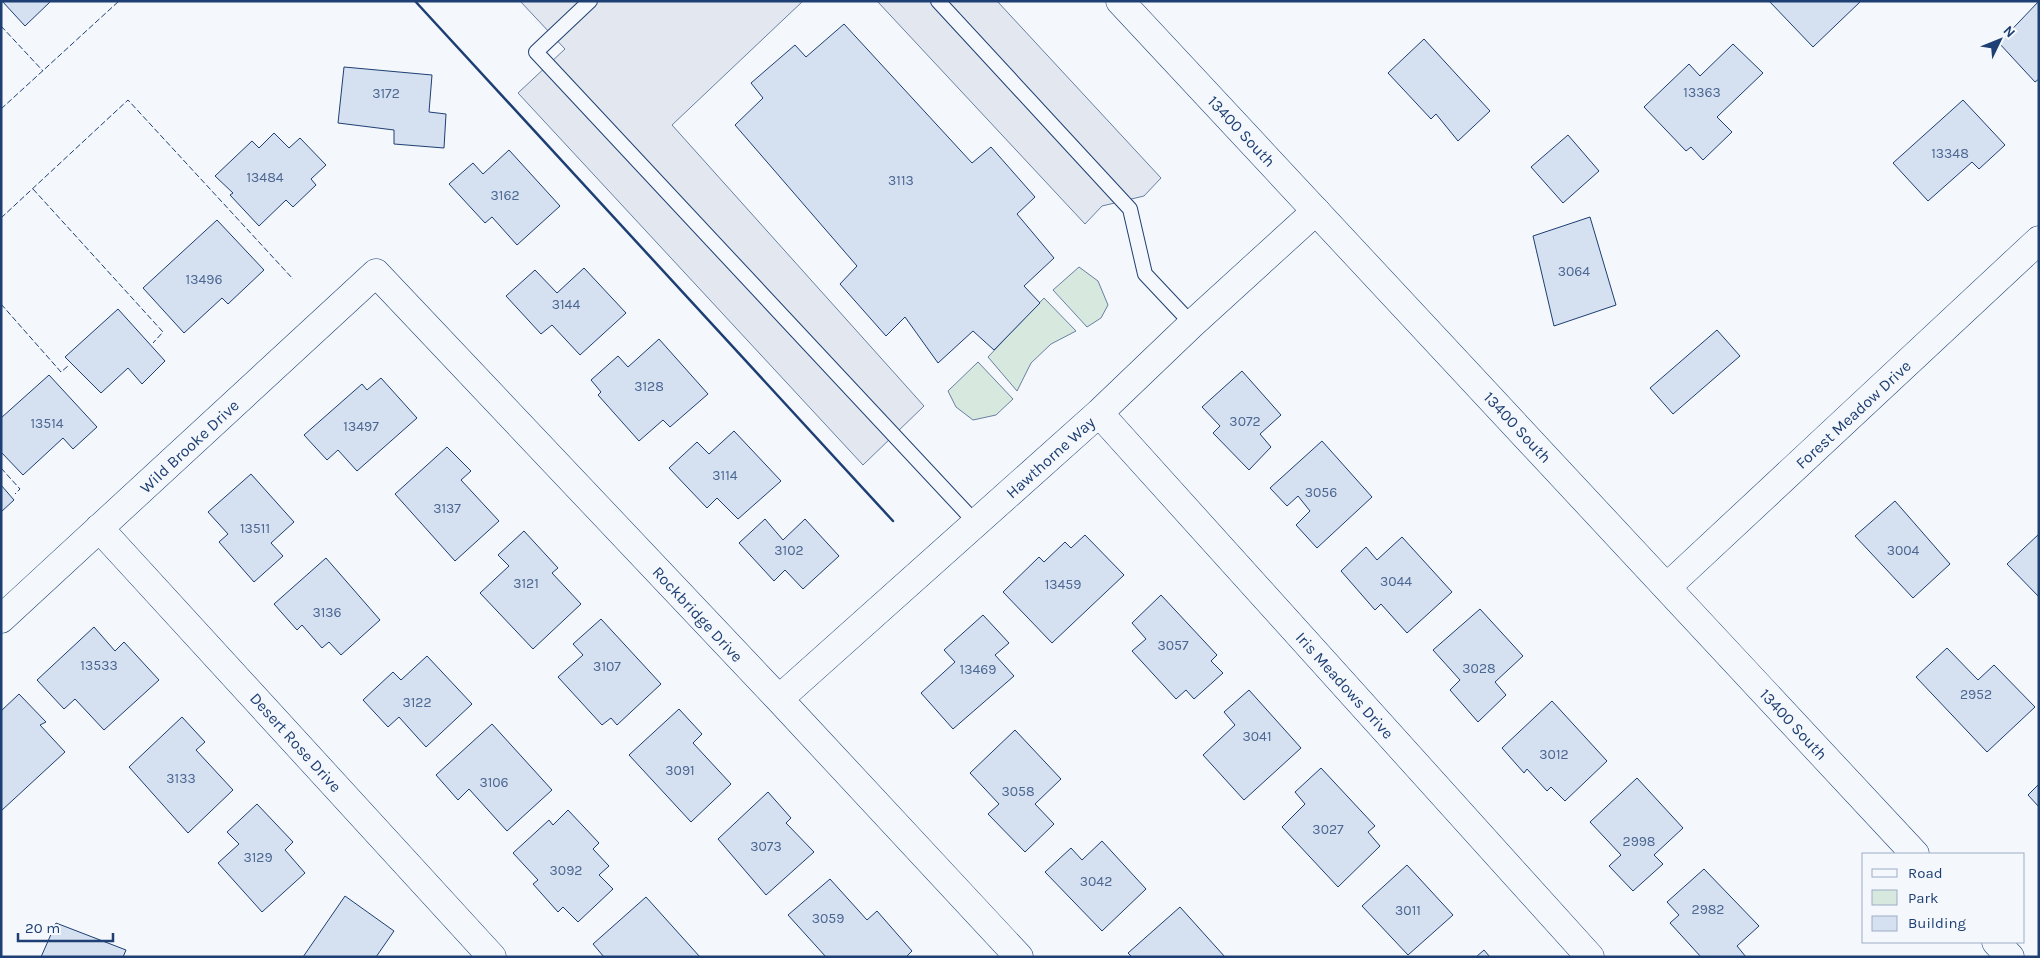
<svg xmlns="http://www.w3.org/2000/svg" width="2040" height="958" viewBox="0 0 2040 958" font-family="Karla,sans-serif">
  <rect width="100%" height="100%" fill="#f4f7fb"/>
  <!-- green -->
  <path fill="#d7e8df" stroke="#687fa3" d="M1079 267 1098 281 1108 305 1101 318 1087 327 1053 290Z
    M1044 298 1076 331 1051 344 1031 363 1017 391 988 357Z
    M978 362 1013 399 996 415 973 420 956 407 948 391Z"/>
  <!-- parking -->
  <path fill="#e3e8f0" stroke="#687fa3" d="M520 1H803L672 125 924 406 863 465 518 93 565 49Z
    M877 1H997L1161 178 1144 196 1102 206 1085 224Z"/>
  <!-- building -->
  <path fill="#d5e0f0" stroke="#1d3f73" d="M2 1H51L25 26Z
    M1769 1H1861L1813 47Z
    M2039 1V79L2035 82 1999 43Z
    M844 24 972 163 991 147 1035 197 1017 214 1054 258 1024 286 1040 303 994 350 973 331 938 363 905 317 886 336 840 284 857 266 735 125 763 98 751 83 795 45 806 57Z
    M1424 39 1490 111 1458 141 1436 114 1431 119 1388 73Z
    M1733 44 1763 73 1717 117 1732 132 1703 160 1691 147 1686 151 1644 107 1689 64 1700 76Z
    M344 67 432 75 429 112 446 114 444 148 394 144V130L338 123Z
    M1963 100 2005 145 1979 169 1972 162 1928 201 1893 163Z
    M274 133 289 148 300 138 326 165 311 179 316 185 293 207 286 200 259 226 230 195 233 193 215 176 252 141 259 148Z
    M1568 135 1599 171 1563 203 1531 167Z
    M509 150 560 206 517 245 492 217 485 223 449 184 473 163 483 174Z
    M1590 217 1616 305 1554 326 1533 236Z
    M217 220 264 270 228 304 222 298 184 333 143 288Z
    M584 268 626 313 580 355 552 325 541 334 506 296 535 270 557 293Z
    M118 309 165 361 142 384 128 368 101 393 65 357Z
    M1717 330 1740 356 1673 414 1650 388Z
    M659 339 708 394 670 427 663 420 639 441 598 395 601 392 591 380 618 356 628 367Z
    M1242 371 1281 415 1260 434 1271 447 1249 470 1213 433 1220 426 1202 407Z
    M49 375 97 427 73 449 63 438 23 475 1 452V418Z
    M381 378 417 418 357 471 338 450 327 460 304 435 362 384 367 390Z
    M734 431 781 481 738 519 717 498 707 508 669 468 697 442 709 454Z
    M1322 441 1372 497 1317 548 1296 525 1310 511 1298 496 1287 506 1270 488Z
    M447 447 471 471 461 480 499 521 455 561 395 494Z
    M251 474 294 522 271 543 283 556 254 582 219 542 228 534 208 512Z
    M1 485 14 500 1 512Z
    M1895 501 1950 564 1913 598 1855 536Z
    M765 519 783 540 805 519 839 556 803 589 785 570 774 581 739 543Z
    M524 531 558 568 552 573 581 604 533 649 480 593 509 566 498 555Z
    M2039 534V597L2007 564Z
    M1085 535 1124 575 1052 643 1003 592 1039 557 1044 562 1065 542 1071 548Z
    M1402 537 1452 592 1407 633 1381 604 1375 610 1341 571 1366 547 1377 560Z
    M326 558 380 620 341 655 329 642 322 648 302 625 297 630 274 604Z
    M1161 595 1217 655 1211 661 1223 673 1194 699 1186 690 1176 699 1132 651 1146 639 1132 623Z
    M1480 609 1523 656 1495 682 1506 695 1478 722 1450 690 1460 680 1433 650Z
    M983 615 1009 643 995 655 1014 676 953 729 921 693 955 662 944 650Z
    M601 619 661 684 617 725 611 718 602 725 558 677 583 655 573 644Z
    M94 627 115 651 124 642 159 680 104 730 75 699 64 709 37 680Z
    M1947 648 1978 680 1994 665 2035 707 1987 752 1916 677Z
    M427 656 472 704 426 747 399 717 388 727 363 700 393 672 401 680Z
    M1249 690 1301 748 1244 800 1203 755 1235 725 1224 712Z
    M19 694 46 722 40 725 65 752 1 811V711Z
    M1552 701 1607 761 1565 801 1551 787 1547 791 1527 769 1524 773 1502 748Z
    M679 709 702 734 693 743 731 784 691 822 629 755Z
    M182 717 205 742 196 750 233 790 188 833 129 767Z
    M492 724 552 790 507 831 469 789 458 800 436 775Z
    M1015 730 1061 779 1035 804 1054 824 1025 852 988 814 999 804 970 773Z
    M1321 768 1375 826 1368 832 1380 846 1338 887 1282 827 1305 804 1295 792Z
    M1637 778 1683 828 1654 855 1663 864 1633 891 1609 866 1621 855 1590 822Z
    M2039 784V807L2028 795Z
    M768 792 791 818 786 823 814 852 766 895 718 839Z
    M257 804 293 842 285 850 305 873 262 912 218 863 239 844 227 832Z
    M568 810 599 843 593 849 609 866 599 875 613 889 578 922 563 907 558 912 533 884 538 880 513 853 549 820 553 825Z
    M1102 841 1146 889 1102 931 1045 872 1071 848 1082 860Z
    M1407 865 1453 915 1408 955 1362 906Z
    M1704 869 1759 926 1737 946 1746 957H1701L1670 923 1679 915 1667 902Z
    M830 879 867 920 877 911 912 951 906 957H826L788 915Z
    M345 896 394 931 376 957H303Z
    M646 897 700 957H604L593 944Z
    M1180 907 1225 957H1132L1128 953Z
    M56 923 126 950 123 957H41Z
    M1484 950 1490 957H1476Z"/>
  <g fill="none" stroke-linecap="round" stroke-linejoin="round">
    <defs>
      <path id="lane" d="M590 1 536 52 976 523
        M938 1 1130 209 1145 274 1192 324"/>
      <path id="street" d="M1099 413 1590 957
        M99 528 492 957
        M1667 587 2039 240
        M1 619 376 273 779 699 1019 957
        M779 699 1099 413 1192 324 1316 211"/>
      <path id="secondary" d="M1120 1 1915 854
        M1996 942 2010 957"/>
    </defs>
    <!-- lane casing -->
    <use href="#lane" stroke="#1d3f73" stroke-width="16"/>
    <!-- street casing -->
    <use href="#street" stroke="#1d3f73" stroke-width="29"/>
    <!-- secondary casing -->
    <use href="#secondary" stroke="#1d3f73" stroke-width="29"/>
    <!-- lane -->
    <use href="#lane" stroke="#f4f7fb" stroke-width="14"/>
    <!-- street -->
    <use href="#street" stroke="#f4f7fb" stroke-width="28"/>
    <!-- secondary -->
    <use href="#secondary" stroke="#f4f7fb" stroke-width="28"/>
    <!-- fence -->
    <path stroke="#1d3f73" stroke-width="1" stroke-dasharray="6 2.5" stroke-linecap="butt" d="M1 26 43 71
      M1 109 119 1
      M33 189 163 332 153 343
      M1 218 128 100 293 279
      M1 304 61 372 68 366
      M1 468 20 489 15 494"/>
    <!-- wall -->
    <path stroke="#1d3f73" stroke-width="2.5" d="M415 1 893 521"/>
  </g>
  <g text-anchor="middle" stroke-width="4" stroke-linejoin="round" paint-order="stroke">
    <!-- number labels -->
    <g font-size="14" fill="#4b6792">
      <text x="1702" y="97">13363</text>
      <text x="386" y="98">3172</text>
      <text x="1950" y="158">13348</text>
      <text x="265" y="182">13484</text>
      <text x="901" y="185">3113</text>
      <text x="505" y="200">3162</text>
      <text x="1574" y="276">3064</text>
      <text x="204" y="284">13496</text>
      <text x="566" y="309">3144</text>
      <text x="649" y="391">3128</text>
      <text x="1245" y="426">3072</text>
      <text x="47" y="428">13514</text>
      <text x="361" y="431">13497</text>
      <text x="725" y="480">3114</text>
      <text x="1321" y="497">3056</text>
      <text x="447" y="513">3137</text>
      <text x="255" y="533">13511</text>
      <text x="789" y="555">3102</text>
      <text x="1903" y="555">3004</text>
      <text x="1396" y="586">3044</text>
      <text x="526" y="588">3121</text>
      <text x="1063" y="589">13459</text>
      <text x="327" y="617">3136</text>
      <text x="1173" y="650">3057</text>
      <text x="99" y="670">13533</text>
      <text x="607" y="671">3107</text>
      <text x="1479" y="673">3028</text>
      <text x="978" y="674">13469</text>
      <text x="1976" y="699">2952</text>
      <text x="417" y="707">3122</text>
      <text x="1257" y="741">3041</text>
      <text x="1554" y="759">3012</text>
      <text x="680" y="775">3091</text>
      <text x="181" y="783">3133</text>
      <text x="494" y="787">3106</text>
      <text x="1018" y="796">3058</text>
      <text x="1328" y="834">3027</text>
      <text x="1639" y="846">2998</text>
      <text x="766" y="851">3073</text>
      <text x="258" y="862">3129</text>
      <text x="566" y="875">3092</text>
      <text x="1096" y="886">3042</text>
      <text x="1708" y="914">2982</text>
      <text x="1408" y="915">3011</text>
      <text x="828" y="923">3059</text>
    </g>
    <!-- street labels -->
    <g font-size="16" fill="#1d3f73" stroke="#f4f7fb">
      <text transform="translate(1242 131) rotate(47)" y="6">13400 South</text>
      <text transform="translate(1853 414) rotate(-43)" y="6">Forest Meadow Drive</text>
      <text transform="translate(1518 427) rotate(47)" y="6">13400 South</text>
      <text transform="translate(189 446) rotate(-43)" y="6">Wild Brooke Drive</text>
      <text transform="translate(1050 457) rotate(-42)" y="6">Hawthorne Way</text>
      <text transform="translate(698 614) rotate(47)" y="6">Rockbridge Drive</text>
      <text transform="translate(1345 685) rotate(48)" y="6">Iris Meadows Drive</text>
      <text transform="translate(1794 724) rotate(47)" y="6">13400 South</text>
      <text transform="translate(296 742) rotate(48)" y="6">Desert Rose Drive</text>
    </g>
  </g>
  <!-- border -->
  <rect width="2040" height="958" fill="none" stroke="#1d3f73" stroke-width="5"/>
  <!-- legend -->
  <rect x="1862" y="853" width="162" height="90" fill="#f4f7fb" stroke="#9eadc5"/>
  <rect x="1872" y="869" width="25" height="8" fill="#f4f7fb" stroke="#9eadc5"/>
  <text x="1908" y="878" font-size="15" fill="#1d3f73">Road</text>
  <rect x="1872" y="890" width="25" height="15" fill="#d7e8df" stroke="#9eadc5"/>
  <text x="1908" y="903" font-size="15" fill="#1d3f73">Park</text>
  <rect x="1872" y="916" width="25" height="15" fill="#d5e0f0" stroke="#9eadc5"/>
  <text x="1908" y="928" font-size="15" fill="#1d3f73">Building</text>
  <!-- north arrow -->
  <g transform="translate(2000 40) rotate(47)" stroke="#f4f7fb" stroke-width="4" paint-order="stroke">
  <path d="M0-4L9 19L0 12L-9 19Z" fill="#1d3f73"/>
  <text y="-8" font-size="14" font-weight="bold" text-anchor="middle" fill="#1d3f73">N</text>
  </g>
  <!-- scale -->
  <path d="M18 933v8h95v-8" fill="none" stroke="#1d3f73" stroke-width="2.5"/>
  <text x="25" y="933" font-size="15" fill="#1d3f73" stroke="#f4f7fb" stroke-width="4" paint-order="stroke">20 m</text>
</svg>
